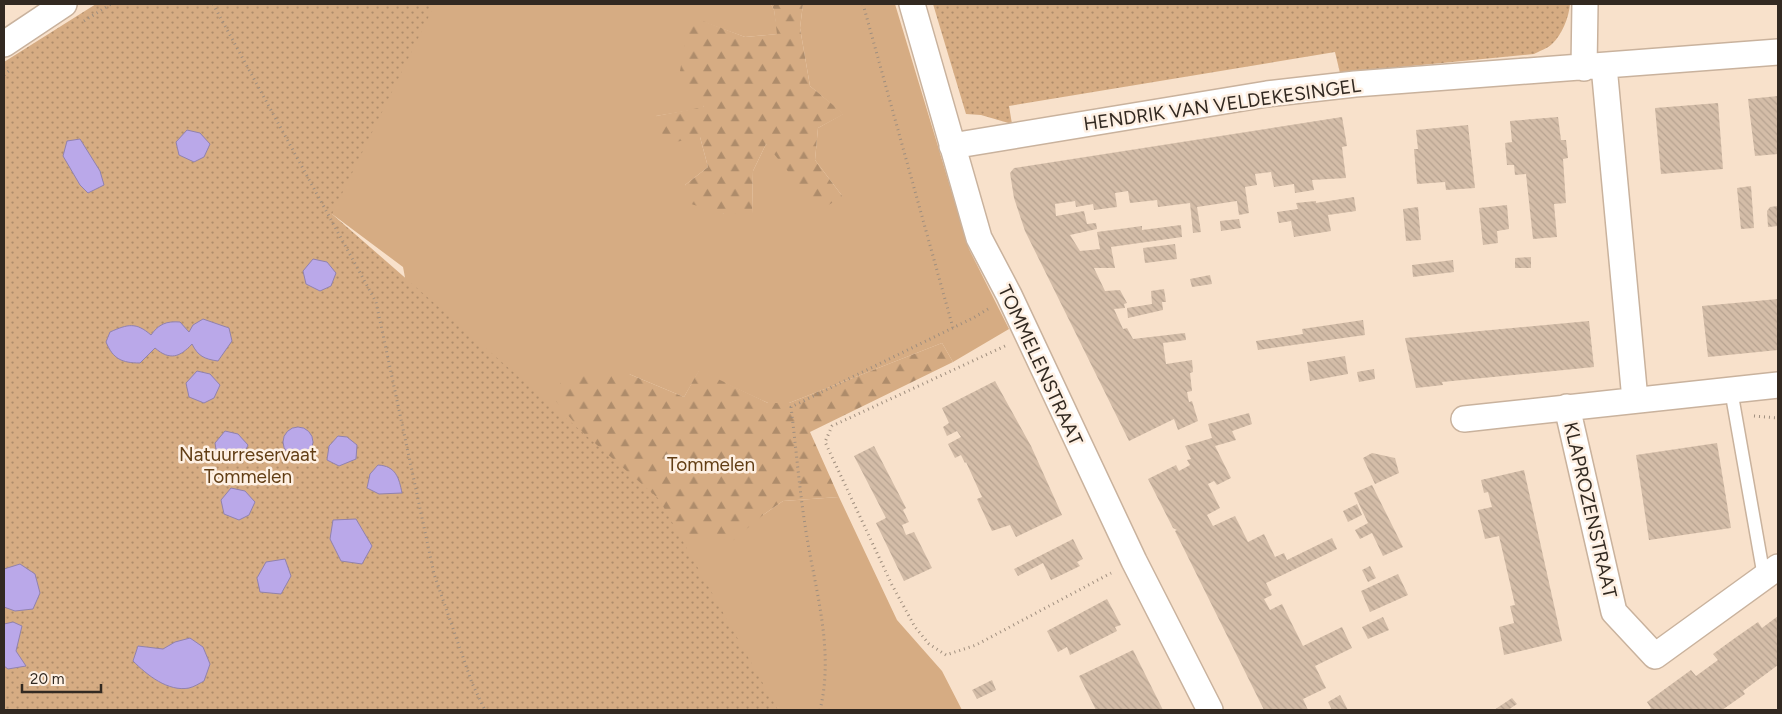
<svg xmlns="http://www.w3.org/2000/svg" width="1782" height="714" viewBox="0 0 1782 714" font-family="Figtree,sans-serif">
  <defs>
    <pattern id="forest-firs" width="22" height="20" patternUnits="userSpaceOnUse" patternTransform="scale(1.25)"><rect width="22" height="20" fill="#d6ac83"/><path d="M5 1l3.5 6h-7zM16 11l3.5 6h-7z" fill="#ae8c6b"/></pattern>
    <pattern id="park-dots" width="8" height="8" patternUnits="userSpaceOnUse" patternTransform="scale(1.25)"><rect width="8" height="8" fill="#d6ac83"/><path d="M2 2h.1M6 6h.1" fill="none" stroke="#ae8c6b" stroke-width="1.8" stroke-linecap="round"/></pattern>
    <pattern id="building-back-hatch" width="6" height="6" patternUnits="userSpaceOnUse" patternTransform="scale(1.25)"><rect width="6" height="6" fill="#d4bda8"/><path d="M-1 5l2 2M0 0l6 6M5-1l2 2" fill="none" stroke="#b6a290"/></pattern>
  </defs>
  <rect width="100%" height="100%" fill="#f8e1cb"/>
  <!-- grass -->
  <path fill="#d6ac83" d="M241 4H771L774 10 778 34 745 37 690 17 704 108 656 116 700 137 708 167 685 185 724 214H752L753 171 766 144 843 197 815 160 818 128 843 114 810 86 800 28 803 4H895L969 249 1009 329 953 362 942 343 789 403H768L699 371 684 397 629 374 763 515 783 501 839 497 897 620 942 671 962 710H519L458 555 403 267 332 214Z"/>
  <!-- forest -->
  <path fill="url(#forest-firs)" d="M771 4H803L800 28 810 86 844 114 818 128 815 160 843 197 819 210 766 144 753 171 752 214H724L691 204 685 185 708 167 700 137 666 144 656 116 704 107 680 71 690 16 745 37 777 34 774 10Z
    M942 343 953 362 810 432 839 497 783 501 763 515 730 543 691 535 656 518 555 400 562 378 586 372 629 374 684 397 699 370 768 403H789Z"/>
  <!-- park -->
  <path fill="url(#park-dots)" d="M96 4H435L332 214 659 499 778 710H4V62Z
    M933 4H1570C1569 17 1562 35 1552 44 1547 49 1539 51 1534 54L1340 73 1335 52 1009 106 1012 124 981 115 966 114Z"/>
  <!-- water -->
  <path fill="#baa8e9" stroke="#9182ad" d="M187 130 200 133 210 144 204 157 194 162 179 155 176 142Z
    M80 139 100 171 104 185 88 193 80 185 63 156 67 141Z
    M313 259 327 262 336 273 331 286 320 291 306 284 303 271Z
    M203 319 229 328 232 341 218 361C204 359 198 356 192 344 180 357 170 361 155 348L140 363C122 363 113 359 106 342L110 332C128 324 136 322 151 335 159 324 166 321 180 322L189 332 193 325Z
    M197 371 210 374 220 385 214 398 204 403 189 397 186 383Z
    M283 442a15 15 0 1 1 30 0a15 15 0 1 1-30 0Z
    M225 431 238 434 248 445 242 458 232 463 217 456 215 443Z
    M338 436 347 437 357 445 356 459 339 466 327 460 329 446Z
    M378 465C396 466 399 478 402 493L379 494 367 488 370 474Z
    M231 488 245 491 255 502 249 515 239 520 224 514 221 500Z
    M356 519 372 546 362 564 341 561 330 539 333 520Z
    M285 559 291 576 281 594 260 592 257 578 266 562Z
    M20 564 35 574 40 593 33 609 15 611 4 607V569Z
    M13 622 22 626 16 651 26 666 8 669 4 666C4 651 4 639 4 624Z
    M190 638 203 647 210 664 204 681C200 683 194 687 189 688 168 692 147 675 133 661L138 646 163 649 175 642Z"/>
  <!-- building -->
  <path fill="url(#building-back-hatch)" d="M1778 96V154L1755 156 1748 99Z
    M1718 103 1723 169 1661 174 1655 108Z
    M1342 117 1347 146 1342 147 1346 178 1312 180 1314 190 1295 193 1294 184 1274 187 1271 172 1255 174 1257 185 1245 187 1249 213 1239 215 1237 201 1197 207 1201 232 1193 233 1190 203 1158 207 1157 200 1130 203 1128 191 1115 193 1117 207 1094 210 1093 204 1076 207 1075 201 1055 204 1056 216 1084 211 1087 224 1096 223 1097 229 1070 235 1080 251 1100 249 1097 232 1142 226V230L1181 225 1182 237 1111 247 1115 268H1094L1105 291 1120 290 1127 303 1124 304 1125 308 1114 309 1123 329 1127 328 1133 339 1185 333 1186 340 1163 343 1166 364 1192 360 1193 372 1190 373 1192 391 1187 392 1189 402 1192 401 1198 421 1178 430 1174 419 1129 441 1025 231 1014 198 1010 173 1014 168Z
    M1558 117 1561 140H1566L1568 158 1563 159 1566 203 1554 204 1557 237 1533 239 1526 174 1515 175 1514 165H1507L1505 143 1512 142 1510 121Z
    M1468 125 1475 188 1446 190 1445 182 1417 184 1414 149H1418L1416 130Z
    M1751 186 1754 228 1741 229 1737 188Z
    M1354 197 1356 211 1328 215 1331 231 1294 237 1291 221 1279 223 1277 212 1298 209 1296 203 1316 201V203Z
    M1507 205 1509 229 1497 231 1498 243 1483 245 1479 208Z
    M1778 206V226L1768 227 1767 211 1770 207Z
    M1418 207 1421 240 1406 241 1403 209Z
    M1239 219 1241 228 1221 231 1220 221Z
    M1175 244 1177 259 1145 263 1143 248Z
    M1531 257V268H1515V258Z
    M1453 260 1454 272 1413 277 1412 265Z
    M1210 275 1212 284 1192 287 1190 279Z
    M1164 289 1166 302H1162L1163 310 1128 318 1127 308 1152 304 1151 291Z
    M1778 299V350L1708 357 1702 306Z
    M1363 320 1365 335 1258 350 1256 341 1303 334 1302 329Z
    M1589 321 1594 367 1442 382 1443 385 1416 388 1405 338Z
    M1345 356 1348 374 1310 381 1307 362Z
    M1374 369 1375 379 1359 382 1357 372Z
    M995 381 1031 446 1062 515 1016 537 1010 525 992 531 977 499 982 497 966 462 965 463 961 455 955 458 948 444 961 437 957 431 947 436 943 427 949 423 942 408Z
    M1249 413 1252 424 1232 431 1236 440 1215 446 1231 478 1217 485 1214 481 1208 484 1220 508 1207 515 1213 526 1235 516 1248 542 1264 534 1275 557 1284 553 1287 560 1332 538 1337 549 1266 583 1272 595 1264 599 1270 610 1282 604 1303 646 1342 627 1352 648 1315 666 1326 688 1303 699 1308 710H1264L1175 531 1177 530 1173 528 1148 479 1176 465 1179 471 1190 465 1187 460 1191 459 1185 446 1212 438 1208 424Z
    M1717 443 1731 528 1649 540 1636 455Z
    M874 446 906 508 903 510 909 522 902 525 906 535 914 532 932 568 904 581 876 523 886 518 854 456Z
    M1372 453 1395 458 1399 473 1375 484 1363 458Z
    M1524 470 1562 641 1504 655 1499 627 1514 623 1510 606 1515 605 1499 536 1485 539 1478 510 1492 507 1488 492 1484 493 1481 480Z
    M1372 485 1403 547 1383 556 1372 533 1360 539 1355 530 1368 523 1354 493Z
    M1357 504 1362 515 1348 522 1343 511Z
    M1073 539 1083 559 1077 562 1080 566 1051 580 1043 563 1018 576 1014 569Z
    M1370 566 1376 578 1368 582 1362 570Z
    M1398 574 1408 595 1370 612 1361 591Z
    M1107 599 1121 625 1115 627 1117 631 1070 655 1067 647 1058 652 1047 631Z
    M1778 616V665L1743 691 1745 694 1722 710H1649L1651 708 1647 702 1691 670 1696 676 1718 660 1713 654 1735 638 1758 622 1762 628Z
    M1383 617 1389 630 1368 639 1362 627Z
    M1133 650 1163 710H1096L1079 676Z
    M992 680 996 690 977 699 972 690Z
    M1340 695 1348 710H1332L1328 702Z
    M1512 698 1517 704 1508 710H1494Z"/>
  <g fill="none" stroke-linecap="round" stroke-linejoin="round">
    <defs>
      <path id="service" d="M1731 390 1764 577"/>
      <path id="minor" d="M912 4 979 238 1009 295 1134 561 1210 710
        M4 44 64 4
        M1604 66 1635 400
        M1584 68 1585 4
        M952 146 1267 94 1355 84 1778 52
        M1567 407 1614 612 1655 656 1778 567
        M1464 419 1778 385"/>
    </defs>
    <!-- service casing -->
    <use href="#service" stroke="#c9b29d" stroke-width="15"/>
    <!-- minor casing -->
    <use href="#minor" stroke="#c9b29d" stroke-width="28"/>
    <!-- path -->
    <path stroke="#9f8e7e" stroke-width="3" stroke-dasharray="1 4" stroke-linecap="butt" d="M213 4 376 302 434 574 472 683 485 710
      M863 4 953 328
      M84 21 111 4
      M4 75 10 70
      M1005 346 832 426 825 442 892 585 915 627 929 644 946 655 976 645 1111 573
      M1754 416 1778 418
      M820 710C835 648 814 587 805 525 799 486 796 447 791 407L973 318 988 309"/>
    <!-- service -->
    <use href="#service" stroke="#fff" stroke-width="12"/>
    <!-- minor -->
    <use href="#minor" stroke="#fff" stroke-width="25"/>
  </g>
  <g text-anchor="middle" stroke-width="5" stroke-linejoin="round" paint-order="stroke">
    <!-- street labels -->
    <g font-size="19" fill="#322921" stroke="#fef0e3">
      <text transform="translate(1222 104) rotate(-8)" y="7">HENDRIK VAN VELDEKESINGEL</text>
      <text transform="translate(1041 365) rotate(65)" y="7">TOMMELENSTRAAT</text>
      <text transform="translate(1591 510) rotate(77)" y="7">KLAPROZENSTRAAT</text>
    </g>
    <!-- park labels -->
    <g font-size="19" fill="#623e15" stroke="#fef0e3">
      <text x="248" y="461">Natuurreservaat<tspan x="248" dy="22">Tommelen</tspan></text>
      <text x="711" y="471">Tommelen</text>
    </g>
  </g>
  <!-- border -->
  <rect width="1782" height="714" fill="none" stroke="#322921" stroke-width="10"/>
  <!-- scale -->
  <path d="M22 684v8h79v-8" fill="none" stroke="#322921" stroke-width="2.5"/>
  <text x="30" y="684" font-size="15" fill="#322921" stroke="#fef0e3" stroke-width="4" paint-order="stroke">20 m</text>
</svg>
